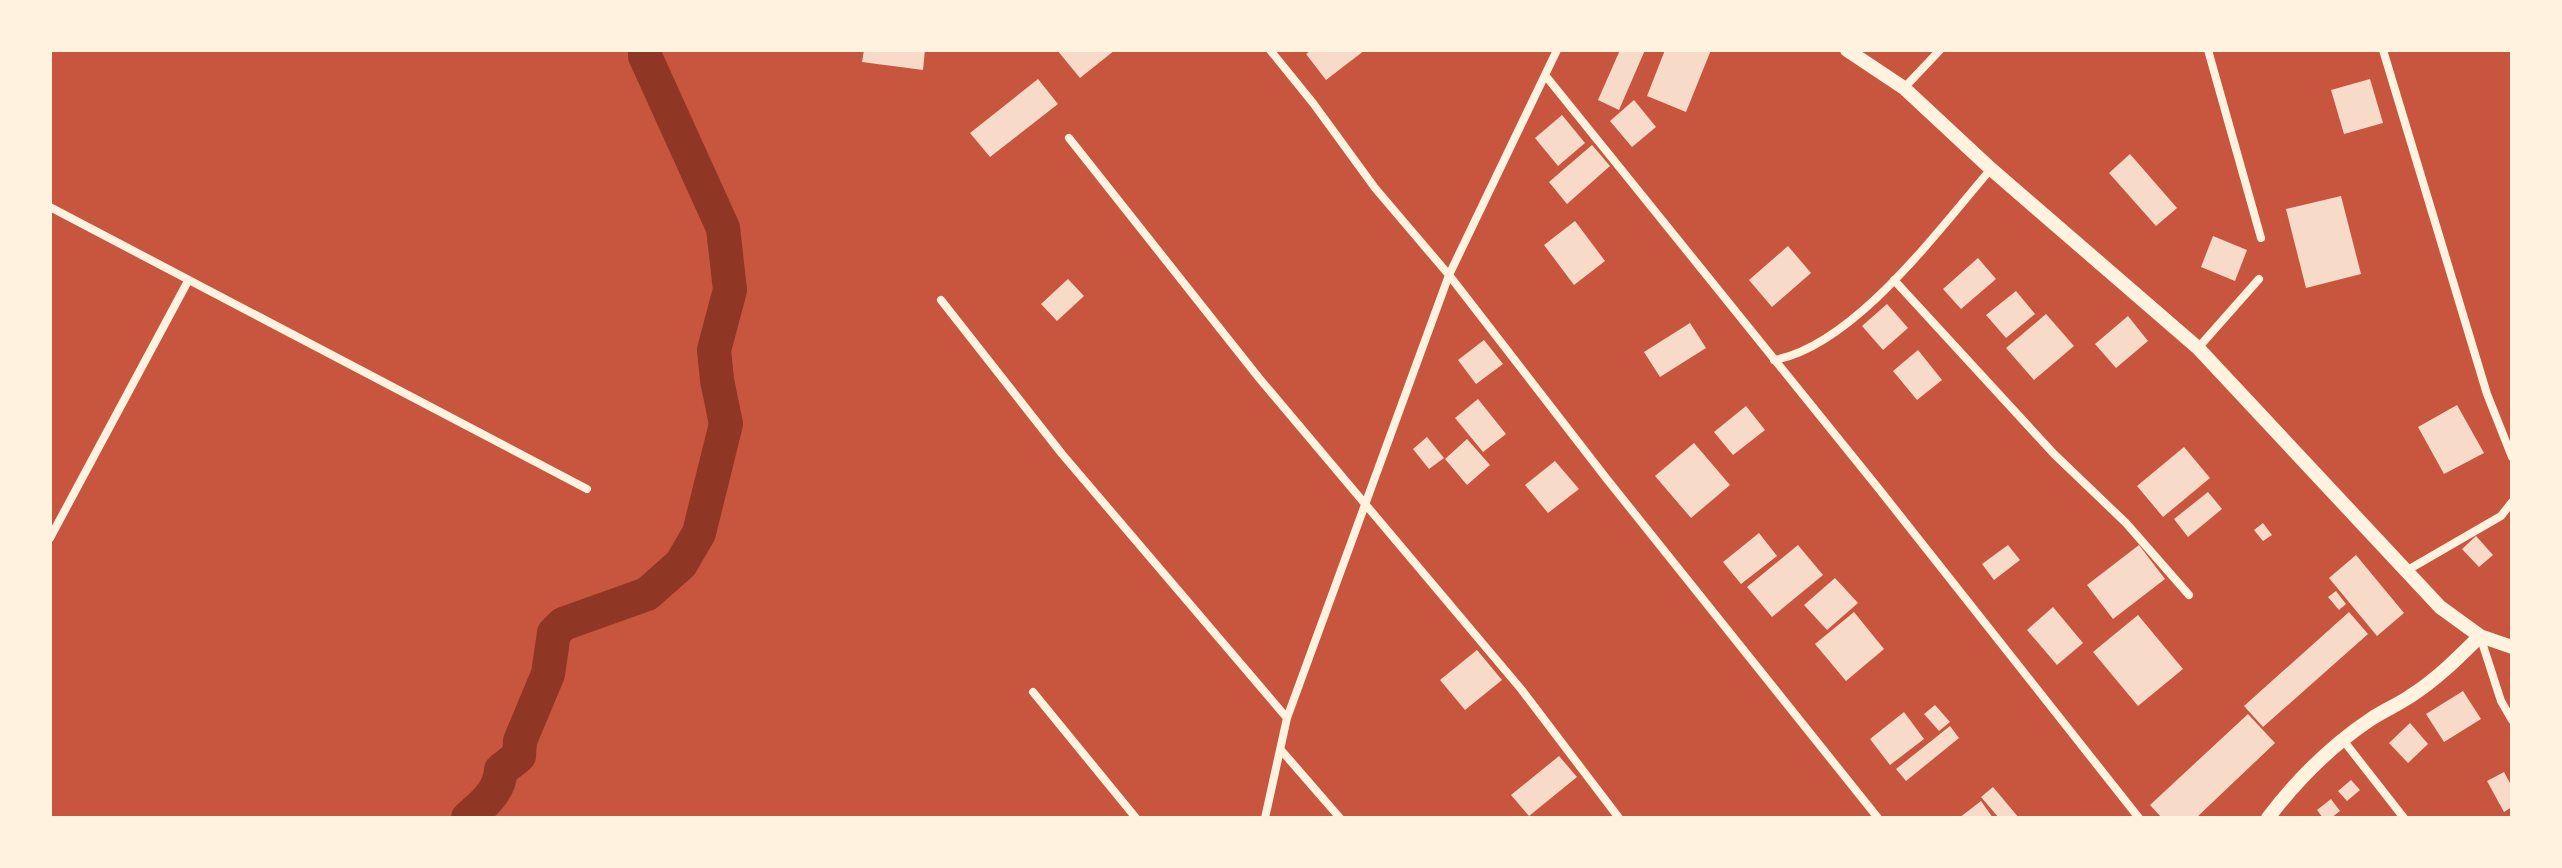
<svg xmlns="http://www.w3.org/2000/svg" width="2562" height="868" viewBox="0 0 2562 868" font-family="Karla,sans-serif">
  <rect width="100%" height="100%" fill="#c8553d"/>
  <g fill="none" stroke-linecap="round" stroke-linejoin="round">
    <!-- river -->
    <path stroke="#8f3625" stroke-width="34" d="M468 818C484 803 499 793 501 770L519 756 520 741 548 674 554 633 563 624 647 594 681 564 699 533 726 424 717 380 714 350 730 290 723 228 645 56V50"/>
  </g>
  <!-- building -->
  <path fill="#f7dbc8" d="M864 50H925L923 70 862 62Z
    M1057 50H1115L1080 78Z
    M1312 50H1365L1326 80 1306 54Z
    M1620 50H1645L1619 110 1598 100Z
    M1665 50H1711L1686 112 1647 96Z
    M1038 79 1058 104 990 157 970 133Z
    M2370 79 2383 123 2344 134 2331 90Z
    M1634 100 1656 127 1632 147 1610 121Z
    M1562 115 1585 143 1558 166 1535 138Z
    M1592 145 1610 166 1567 204 1549 182Z
    M2130 154 2177 208 2156 226 2109 173Z
    M2341 196 2361 274 2306 288 2286 209Z
    M1575 221 1605 261 1574 285 1544 245Z
    M2213 236 2247 250 2235 281 2201 267Z
    M1788 246 1811 273 1772 307 1749 280Z
    M1978 258 1996 279 1961 309 1943 289Z
    M1068 279 1084 296 1057 321 1041 304Z
    M2016 291 2035 314 2006 338 1986 315Z
    M1887 304 1908 328 1883 350 1862 326Z
    M2046 314 2074 346 2034 380 2006 348Z
    M2128 316 2148 341 2116 368 2095 344Z
    M1690 323 1706 348 1660 377 1644 352Z
    M1484 340 1503 364 1476 384 1458 360Z
    M1918 350 1942 380 1917 400 1893 371Z
    M1478 399 1506 434 1483 452 1455 418Z
    M2457 405 2484 453 2444 474 2418 427Z
    M1746 406 1765 430 1733 455 1714 432Z
    M1427 437 1444 458 1429 469 1413 449Z
    M1467 439 1490 465 1467 485 1445 459Z
    M1694 443 1730 485 1691 518 1655 476Z
    M2184 447 2210 478 2163 517 2137 486Z
    M1555 461 1579 489 1548 513 1525 485Z
    M2208 492 2222 509 2188 537 2174 519Z
    M2263 523 2272 535 2263 541 2254 530Z
    M1759 533 1777 556 1741 584 1723 562Z
    M2476 536 2493 555 2479 567 2462 549Z
    M1798 545 1823 575 1772 617 1747 587Z
    M2008 545 2020 560 1994 580 1982 564Z
    M2139 545 2165 579 2113 619 2087 585Z
    M2356 555 2404 613 2377 636 2329 578Z
    M1835 578 1858 603 1827 630 1804 605Z
    M2336 591 2346 604 2339 610 2328 597Z
    M2053 607 2083 643 2057 665 2027 630Z
    M1854 612 1884 649 1846 681 1815 644Z
    M2349 612 2368 634 2263 727 2244 706Z
    M2138 615 2183 669 2138 706 2093 652Z
    M1477 650 1502 680 1465 710 1440 680Z
    M2463 691 2481 719 2444 742 2426 714Z
    M1935 705 1950 722 1939 731 1924 714Z
    M1904 712 1924 739 1890 765 1870 739Z
    M2248 714 2275 743 2196 818H2162L2150 805Z
    M2410 723 2428 744 2408 763 2389 743Z
    M1950 726 1959 738 1906 781 1896 769Z
    M1559 756 1577 777 1529 816 1511 795Z
    M2504 772 2512 787V807L2504 812 2487 781Z
    M2351 780 2360 790 2347 801 2338 791Z
    M1993 787 2019 818H1999L1981 797Z
    M2331 799 2340 811 2331 818H2323L2317 810Z
    M1981 801 1993 818H1959Z"/>
  <g fill="none" stroke-linecap="round" stroke-linejoin="round">
    <!-- minor -->
    <path stroke="#fff3e0" stroke-width="8" d="M1270 50 1313 103 1375 188 1449 275 1606 478 1878 818
      M2208 50 2261 238
      M2383 50 2487 394 2512 457
      M1545 75 1879 489 2139 818
      M1904 88 1940 50
      M1069 138 1259 378 1521 689 1619 818
      M50 207 587 489
      M1894 280 2054 454 2126 523 2189 595
      M941 300 1062 454 1287 718
      M2198 348 2259 279
      M1774 360C1854 346 1939 229 1991 169
      M50 538 188 281
      M2406 571 2501 516 2512 502
      M2480 636 2501 701 2512 720
      M1033 692 1136 818
      M2343 740 2404 818
      M1281 750 1340 818
      M1265 818 1287 718 1449 275 1557 50"/>
    <!-- secondary -->
    <path stroke="#fff3e0" stroke-width="14" d="M1847 50 1904 88 1991 169 2198 348 2440 607 2480 636 2512 647
      M2268 818C2296 781 2332 745 2371 719 2383 711 2397 705 2409 697 2436 680 2458 658 2480 636"/>
  </g>
  <!-- border -->
  <rect width="2562" height="868" fill="none" stroke="#fff3e0" stroke-width="104"/>
</svg>
